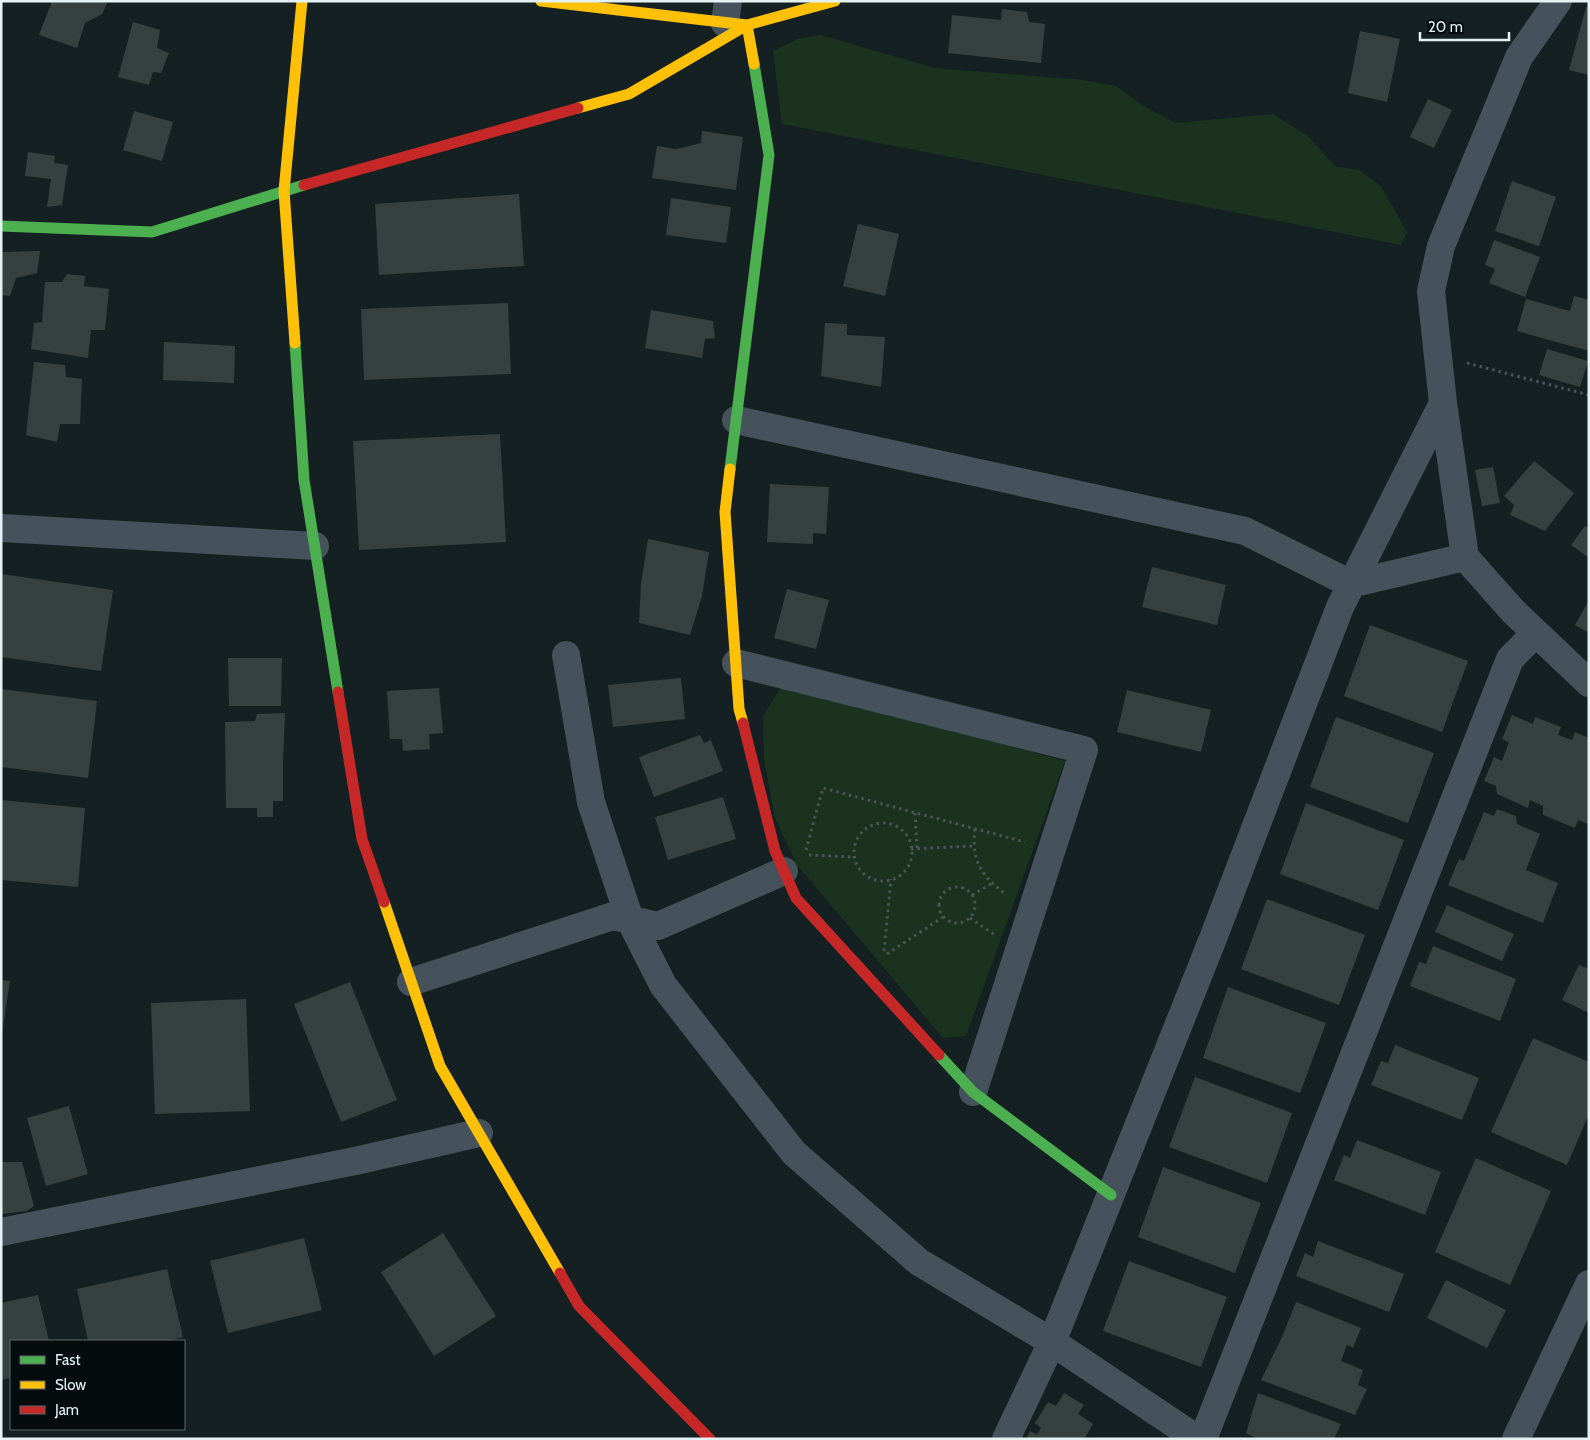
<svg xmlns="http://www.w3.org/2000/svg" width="1590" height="1440" viewBox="0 0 1590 1440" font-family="Cabin,sans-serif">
  <rect width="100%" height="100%" fill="#152022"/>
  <!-- green -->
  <path fill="#1b321f" d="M821 35 935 68 1083 80 1116 86 1145 107 1176 123 1273 114 1308 136 1335 166 1359 170 1381 186 1407 232 1401 245 782 124 773 51 798 39Z
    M783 684 1065 761 966 1036 943 1038 797 865 775 818 764 759 763 716Z"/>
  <!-- building -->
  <path fill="#36403f" d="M52 1H108L102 14 85 23 77 48 39 35Z
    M1586 7H1589V75L1569 70Z
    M1002 9 1027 12 1029 22 1045 24 1041 63 948 53 952 15 1001 20Z
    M133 22 160 30 157 48 169 53 161 73 153 72 149 85 118 77Z
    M1360 31 1400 39 1387 102 1348 93Z
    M1428 99 1452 110 1434 148 1410 137Z
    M134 111 173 122 162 161 123 150Z
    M702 131 743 137 736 190 652 178 657 146 676 149 701 143Z
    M28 152 55 156 54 163 68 165 62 205 47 207 51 179 25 176Z
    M1512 181 1556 197 1539 246 1495 231Z
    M519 194 524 266 379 275 375 204Z
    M671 198 731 207 726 243 666 235Z
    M858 224 899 234 885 296 843 286Z
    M1494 240 1540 257 1525 297 1489 283 1495 269 1485 265Z
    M40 251 37 273 16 278 10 296 1 295V252Z
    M67 274 85 276 84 286 109 289 105 330H91L88 358 31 349 34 323 42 322 45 282H62Z
    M1574 296 1589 300V351L1517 331 1526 299 1570 311Z
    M508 303 511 374 364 380 361 309Z
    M651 310 713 321 715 338 705 339 702 358 645 348Z
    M825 323 847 324V335L885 337 881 387 821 376Z
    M164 342 235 346 234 383 163 380Z
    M1547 349 1588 361 1580 387 1539 375Z
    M34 362 65 365 66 377 82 379 80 424H60L57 442 26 435Z
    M500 434 506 542 359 550 353 441Z
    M1534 461 1574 493 1545 531 1510 515 1514 505 1504 496Z
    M1493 467 1500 503 1482 506 1475 470Z
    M770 484 829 487 826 534 813 533V544L767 542Z
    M1585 526 1589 528V558L1571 545Z
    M648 539 709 552 702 596 690 635 639 623 641 583Z
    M1152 567 1226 585 1217 625 1142 607Z
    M2 574 113 590 101 671 1 657Z
    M787 589 829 600 816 649 774 638Z
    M1589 600V633L1575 625Z
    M1370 625 1468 661 1442 732 1344 696Z
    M228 658H282L281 706H229Z
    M681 678 685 719 613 727 608 685Z
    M439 688 443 733 429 734 430 749 403 751 402 739H390L387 691Z
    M1 689 97 701 88 778 1 767Z
    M1127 690 1211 710 1201 752 1117 732Z
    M285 713 283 763V801H273V817H257V808H226L225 722 255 721 257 714Z
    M1512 715 1533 724 1535 717 1561 727 1558 735 1572 740 1575 732 1589 738 1588 824 1578 820 1575 828 1543 815V806L1530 800 1528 808 1497 794 1496 786 1484 781 1494 757 1502 761 1509 742 1502 739Z
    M1336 717 1434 753 1408 823 1310 787Z
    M700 735 704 743 711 740 723 771 654 797 639 757Z
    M723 797 736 839 668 860 655 817Z
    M1 800 85 808 78 887 1 880Z
    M1306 803 1404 840 1378 910 1280 874Z
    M1497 809 1516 816 1517 824 1540 834 1526 870 1558 883 1543 923 1448 885 1459 859 1464 861 1484 812 1494 816Z
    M1267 899 1365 935 1339 1005 1241 969Z
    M1447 905 1514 934 1502 961 1435 932Z
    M1433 946 1516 979 1500 1021 1410 986 1419 962 1426 964Z
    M1579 965 1589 969V1013L1562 1000Z
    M1 980 10 981 2 1033H1Z
    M350 982 397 1100 341 1122 294 1004Z
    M1228 987 1326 1023 1300 1093 1203 1058Z
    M246 999 250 1111 155 1114 151 1003Z
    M1533 1038 1589 1062V1114L1567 1165 1491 1132Z
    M1395 1045 1479 1078 1462 1120 1371 1085 1381 1061 1388 1063Z
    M1195 1077 1292 1113 1267 1183 1169 1147Z
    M69 1106 88 1174 46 1186 27 1118Z
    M1357 1140 1441 1172 1425 1215 1334 1180 1344 1155 1350 1158Z
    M1476 1158 1551 1191 1510 1285 1435 1252Z
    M1 1162H22L34 1206 27 1211 1 1214Z
    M1163 1167 1261 1203 1235 1273 1138 1237Z
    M443 1233 496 1316 434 1356 381 1272Z
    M304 1238 322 1310 228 1333 210 1261Z
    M1318 1241 1404 1274 1389 1312 1296 1276 1305 1253 1313 1257Z
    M1129 1261 1227 1297 1201 1367 1103 1331Z
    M167 1269 183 1337 165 1341H88L77 1289Z
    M1446 1280 1506 1310 1487 1348 1427 1318Z
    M38 1295 49 1341H11V1378L1 1380V1303Z
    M1296 1302 1361 1328 1353 1348 1347 1345 1341 1361 1363 1370 1358 1385 1367 1389 1355 1415 1261 1380 1282 1337Z
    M1064 1393 1084 1405 1078 1414 1093 1424 1084 1439H1026L1030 1431 1037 1435 1041 1428 1035 1423 1048 1402 1056 1406Z
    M1258 1393 1341 1424 1334 1439H1258L1246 1433Z"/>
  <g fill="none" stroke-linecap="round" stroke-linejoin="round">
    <!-- path -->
    <path stroke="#4a5459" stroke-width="3" stroke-dasharray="2.5 4" stroke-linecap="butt" d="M1467 363 1589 395
      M915 813 917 848
      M854 852a29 29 0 1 1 58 0a29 29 0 1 1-58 0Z
      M975 829C971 861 981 876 1007 895
      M911 849 973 846
      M806 850 823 788 1025 842
      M809 855 854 857
      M939 905a18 18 0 1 1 36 0a18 18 0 1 1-36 0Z
      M972 895 991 884
      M970 918 995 935
      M884 951 891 879
      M887 954 943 917"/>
    <!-- street -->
    <path stroke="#45525b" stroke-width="28" d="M1558 1 1519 57 1441 246 1431 291 1443 403 1465 557 1513 611 1589 683
      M725 23 728 1
      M736 420 1245 531 1351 584 1465 557
      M1 528 315 546
      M566 655 591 802 630 920 663 985 794 1153 919 1262 1052 1342 1197 1439
      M736 663 1084 750 973 1092
      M411 982 613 916 658 926 784 871
      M1 1232 355 1161 479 1133
      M1006 1439 1052 1342 1212 941 1340 607 1443 403
      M1203 1439 1510 659 1536 633
      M1516 1439 1589 1284"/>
    <!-- fast -->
    <path stroke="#4caf50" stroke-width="11" d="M1 226 152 232 304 185
      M295 343 304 480 338 692
      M730 469 769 155 754 64
      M939 1055 973 1092 1111 1195"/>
    <!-- slow -->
    <path stroke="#ffc107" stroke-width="11" d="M541 1 747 25 754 64
      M578 108 629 94 747 25 835 1
      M295 343 284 191 302 1
      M730 469 725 512 739 709 743 723
      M384 902 440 1066 560 1273"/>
    <!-- jam -->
    <path stroke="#c62828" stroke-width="11" d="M304 185 578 108
      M338 692 362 839 384 902
      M743 723 775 851 796 898 939 1055
      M560 1273 579 1306 710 1439"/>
  </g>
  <!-- border -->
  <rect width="1590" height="1440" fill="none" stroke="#e5f2f4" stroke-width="5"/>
  <!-- legend -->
  <rect x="10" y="1340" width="175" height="90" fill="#040c0d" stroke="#5e6869"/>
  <rect x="20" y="1356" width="25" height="8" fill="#4caf50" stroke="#5e6869"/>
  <text x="55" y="1365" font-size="15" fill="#e5f2f4">Fast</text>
  <rect x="20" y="1381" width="25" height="8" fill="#ffc107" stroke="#5e6869"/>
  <text x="55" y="1390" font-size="15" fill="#e5f2f4">Slow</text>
  <rect x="20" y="1406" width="25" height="8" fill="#c62828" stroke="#5e6869"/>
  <text x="55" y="1415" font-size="15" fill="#e5f2f4">Jam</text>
  <!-- scale -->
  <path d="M1420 32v8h89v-8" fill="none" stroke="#e5f2f4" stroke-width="2.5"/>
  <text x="1428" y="32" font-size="15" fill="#e5f2f4" stroke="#040c0d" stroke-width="4" paint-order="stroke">20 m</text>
</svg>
